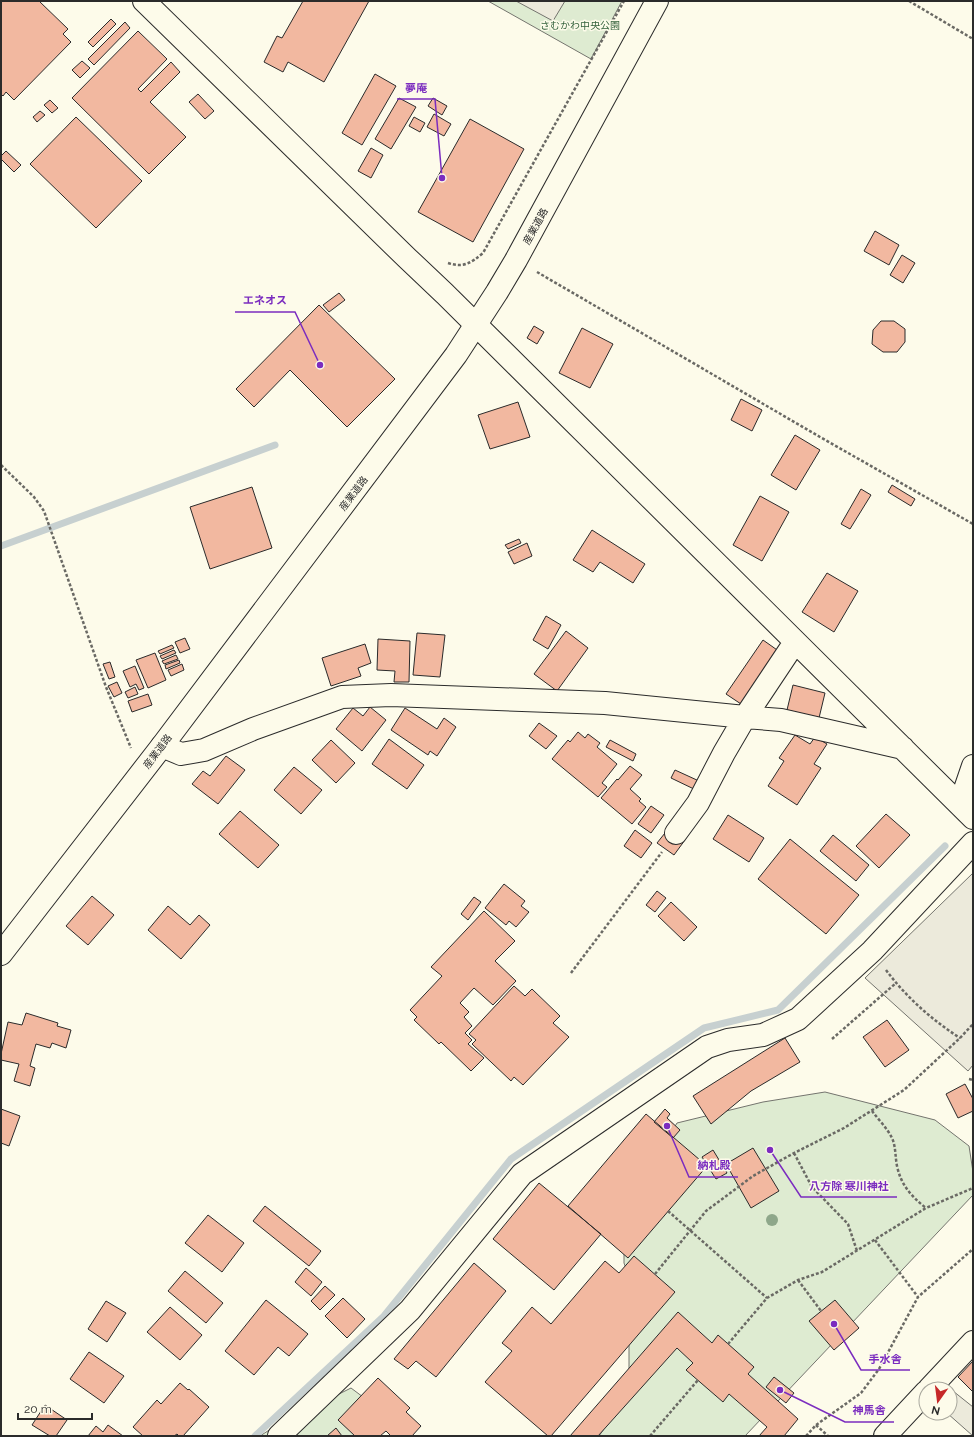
<svg xmlns="http://www.w3.org/2000/svg" width="974" height="1437" viewBox="0 0 974 1437" font-family="Raleway,'Noto Sans JP',sans-serif">
  <rect width="100%" height="100%" fill="#fdfbea"/>
  <!-- green -->
  <path fill="#deebd1" stroke="#74746e" d="M488 1H622L591 59Z
    M825 1092 935 1120 969 1146 973 1172V1195L745 1436H599L629 1393V1344L639 1304 624 1263V1226L646 1174 677 1123 763 1102Z
    M351 1388 375 1406 367 1436H260L277 1425Z"/>
  <!-- parking -->
  <path fill="#eceadb" stroke="#74746e" d="M516 1H565L553 21Z
    M973 873V1065L968 1071 865 978Z
    M953 1391 973 1407V1436L947 1413H950V1395Z"/>
  <g fill="none" stroke-linecap="round" stroke-linejoin="round">
    <!-- stream -->
    <path stroke="#c7d0d0" stroke-width="7" d="M1 546 275 445
      M255 1436 384 1316 511 1159 704 1028 778 1010 945 846"/>
  </g>
  <!-- building -->
  <path fill="#f2b8a0" stroke="#2b2b2b" d="M1 1H39L68 29 63 34 71 42 14 100 6 92 3 96 1 94Z
    M303 1H369L324 82 288 62 283 72 264 62 277 36 282 38Z
    M111 19 116 24 93 47 88 42Z
    M125 22 130 28 94 65 88 59Z
    M138 31 167 59 138 89 141 92 171 62 180 72 150 102 186 137 149 174 72 98Z
    M82 61 90 68 80 78 72 70Z
    M375 74 396 86 362 145 342 133Z
    M198 94 214 111 205 119 189 102Z
    M399 98 416 107 391 149 375 139Z
    M433 98 447 106 442 115 428 106Z
    M50 100 58 108 52 113 44 105Z
    M40 111 45 115 37 122 33 117Z
    M434 114 451 124 444 136 427 127Z
    M76 117 142 181 96 228 30 164Z
    M414 117 425 123 420 132 409 126Z
    M470 119 524 149 473 242 418 212Z
    M371 148 383 155 371 178 358 171Z
    M6 151 21 165 14 172 1 159V156Z
    M875 231 899 245 889 265 864 251Z
    M902 255 915 263 903 283 890 275Z
    M339 293 345 300 329 312 323 305Z
    M319 305 395 379 347 427 290 370 254 407 236 389Z
    M881 321H894L905 329V342L897 352H883L872 344 873 330Z
    M534 326 544 332 537 344 527 338Z
    M582 328 613 344 590 388 559 373Z
    M741 399 762 410 752 431 731 420Z
    M518 402 530 437 490 449 478 415Z
    M795 435 820 450 796 490 771 475Z
    M892 485 915 499 911 506 888 492Z
    M252 487 272 548 210 569 190 507Z
    M861 489 871 495 850 529 841 524Z
    M760 496 789 512 762 561 733 545Z
    M592 530 645 564 633 583 600 562 593 572 573 560Z
    M519 539 521 543 508 549 505 545Z
    M527 543 532 556 514 564 508 552Z
    M827 573 858 591 834 632 802 612Z
    M546 616 561 625 548 649 533 640Z
    M566 631 588 648 557 691 534 674Z
    M417 633 445 635 440 677 413 675Z
    M185 638 190 649 180 653 175 642Z
    M378 639 410 641 409 682H394L395 671 377 670Z
    M763 640 780 652 744 706 726 694Z
    M365 644 371 663 358 668 361 676 331 686 322 658Z
    M172 645 174 648 160 654 158 651Z
    M174 650 176 653 162 659 160 656Z
    M155 653 166 680 148 688 136 660Z
    M176 655 178 659 164 664 162 661Z
    M179 660 180 663 166 669 165 665Z
    M110 662 115 677 109 679 103 664Z
    M182 664 184 670 171 676 168 670Z
    M135 666 144 688 139 690 136 684 130 687 123 671Z
    M117 682 122 693 114 697 108 686Z
    M793 685 825 693 819 718 787 710Z
    M135 687 138 694 128 698 125 692Z
    M148 694 152 705 132 712 128 701Z
    M370 707 386 720 362 751 336 729 353 708 363 716Z
    M405 708 437 729 444 718 456 727 437 756 430 751 428 755 391 730Z
    M539 723 557 736 546 749 529 736Z
    M578 732 585 738 588 734 600 743 597 747 617 764 602 783 607 787 598 797 552 759 568 740 570 742Z
    M795 735 810 744 815 737 827 744 814 764 821 768 797 805 768 786 784 761 779 758Z
    M389 739 424 765 407 789 372 764Z
    M331 740 355 763 336 783 312 760Z
    M610 740 636 754 633 761 606 747Z
    M226 756 245 770 218 804 192 784 203 771 210 776Z
    M630 766 642 775 630 789 641 799 639 801 646 807 632 824 601 798 617 779 618 780Z
    M294 767 322 790 301 814 274 790Z
    M675 770 699 781 696 790 671 778Z
    M651 806 664 815 651 833 638 824Z
    M240 811 279 845 258 868 219 834Z
    M886 814 910 835 879 868 856 846Z
    M728 815 764 838 749 862 713 839Z
    M669 828 685 840 674 855 657 843Z
    M635 830 652 843 641 858 624 846Z
    M833 835 869 865 856 881 820 851Z
    M790 839 859 895 826 934 758 879Z
    M504 884 525 901 521 906 529 912 516 927 509 921 506 925 485 908Z
    M657 891 666 898 655 912 646 905Z
    M92 896 114 915 88 945 66 926Z
    M474 897 481 902 468 920 461 914Z
    M671 902 697 927 684 941 658 916Z
    M168 906 190 925 199 915 210 925 181 959 148 930Z
    M484 911 515 941 495 961 516 981 493 1005 474 988 460 1003 469 1012 464 1017 472 1026 465 1033 472 1040 468 1044 484 1058 471 1071 441 1042 439 1044 414 1020 417 1017 410 1010 442 976 431 967Z
    M514 986 525 996 532 989 560 1016 553 1023 569 1037 523 1085 514 1077 511 1081 472 1044 476 1040 469 1034Z
    M26 1013 58 1023 57 1026 71 1030 66 1048 52 1043 50 1048 36 1044 30 1066 35 1068 30 1086 14 1081 19 1064 1 1060V1054L8 1022 22 1025Z
    M887 1020 909 1050 885 1067 863 1037Z
    M785 1038 800 1062 751 1091 711 1124 693 1096Z
    M965 1084 973 1099V1111L958 1118 946 1094Z
    M1 1109 20 1116 9 1146 1 1143Z
    M665 1109 670 1114 667 1118 680 1130 673 1138 654 1122Z
    M646 1114 707 1166 628 1258 568 1206Z
    M753 1148 779 1191 751 1208 726 1164Z
    M713 1150 727 1173 716 1179 702 1157Z
    M539 1183 601 1234 554 1290 493 1239Z
    M265 1206 321 1251 309 1266 253 1221Z
    M208 1215 244 1243 222 1272 185 1243Z
    M634 1256 675 1292 551 1436H548L485 1382 512 1351 502 1343 532 1307 551 1324 605 1261 619 1273Z
    M474 1263 506 1291 436 1377 416 1361 408 1369 394 1359Z
    M306 1268 322 1282 311 1296 295 1282Z
    M185 1271 223 1303 206 1323 168 1291Z
    M325 1286 335 1295 320 1310 311 1301Z
    M343 1298 365 1319 347 1338 325 1316Z
    M266 1300 308 1334 289 1356 278 1347 254 1375 225 1351Z
    M835 1300 859 1328 834 1350 809 1321Z
    M106 1301 126 1313 107 1342 88 1329Z
    M170 1307 202 1335 180 1360 147 1332Z
    M678 1312 712 1343 718 1335 754 1367 748 1374 798 1419 784 1436H759L767 1427 729 1394 723 1402 686 1370 693 1363 677 1348 598 1436H570Z
    M89 1352 124 1376 104 1403 70 1379Z
    M973 1361V1392L958 1377Z
    M774 1377 794 1393 786 1403 766 1387Z
    M378 1378 410 1408 406 1412 421 1426 412 1436H391L386 1431 380 1436H355L338 1420Z
    M180 1383 188 1390 189 1389 209 1407 183 1436H179L177 1434 174 1436H143L133 1427 157 1400 161 1404Z
    M45 1405 67 1420 56 1436H50L32 1425Z
    M108 1425 123 1436H88L96 1426 103 1432Z
    M336 1428 342 1436H327Z"/>
  <g fill="none" stroke-linecap="round" stroke-linejoin="round">
    <defs>
      <path id="minor" d="M144 1 407 258 445 294 973 818
        M162 746 181 754 204 750 253 729 342 697 391 695 605 703 745 717 781 720 903 748
        M960 804 973 766
        M676 833 698 803 724 753 745 717 795 642
        M929 1389 973 1342
        M279 1436 410 1310 522 1174 707 1047 728 1040 763 1035 798 1019 872 951 973 843
        M885 1436 926 1392"/>
      <path id="major" d="M1 954 162 746 456 355 497 292 516 260 657 1"/>
    </defs>
    <!-- minor casing -->
    <use href="#minor" stroke="#2b2b2b" stroke-width="24"/>
    <!-- major casing -->
    <use href="#major" stroke="#2b2b2b" stroke-width="24"/>
    <!-- path -->
    <path stroke="#6a6964" stroke-width="2.5" stroke-dasharray="3 2" stroke-linecap="butt" d="M909 1 973 39
      M448 263C464 268 471 263 483 253L624 1
      M537 272 820 437 973 524
      M1 465 34 497 44 511 106 687 131 748
      M886 970C906 997 932 1020 960 1038
      M571 973 662 852
      M832 1039 896 983
      M969 1079 973 1080
      M872 1111C878 1119 887 1128 892 1138 896 1147 895 1156 897 1166 901 1185 911 1196 926 1208
      M794 1153 812 1187 848 1224 857 1251
      M668 1211 767 1298
      M875 1240 918 1297
      M655 1274 706 1211 753 1176 794 1153 844 1128 904 1090 960 1038 973 1024
      M798 1280 821 1311
      M728 1344 767 1298 798 1280 822 1272 926 1208 973 1188
      M816 1425 828 1436
      M650 1436 698 1380
      M806 1436 816 1425 861 1393 879 1369 918 1297 973 1249"/>
    <!-- minor -->
    <use href="#minor" stroke="#fdfbea" stroke-width="22"/>
    <!-- major -->
    <use href="#major" stroke="#fdfbea" stroke-width="22"/>
  </g>
  <!-- trees -->
  <circle fill="#8ea78a" cx="772" cy="1220" r="6"/>
  <g text-anchor="middle" stroke-width="3" stroke-linejoin="round" paint-order="stroke">
    <!-- park labels -->
    <g font-size="10" fill="#34623c" stroke="#fdfbea">
      <text x="580" y="29">さむかわ中央公園</text>
    </g>
    <!-- street labels -->
    <g font-size="10" fill="#2b2b2b" stroke="#fdfbea">
      <text transform="translate(535 226) rotate(-61)" y="4">産業道路</text>
      <text transform="translate(353 493) rotate(-53)" y="4">産業道路</text>
      <text transform="translate(157 751) rotate(-53)" y="4">産業道路</text>
    </g>
  </g>
  <!-- callouts -->
  <path fill="none" stroke="#7b2cbf" stroke-width="1.5" d="M442 178L435 99H397M320 365L295 312H235M667 1126L689 1177H738M770 1150L801 1197H897M834 1324L861 1370H910M780 1390L845 1422H894"/>
  <g fill="#7b2cbf" stroke="#fdfbea" stroke-width="1.5">
    <circle cx="442" cy="178" r="4"/>
    <circle cx="320" cy="365" r="4"/>
    <circle cx="667" cy="1126" r="4"/>
    <circle cx="770" cy="1150" r="4"/>
    <circle cx="834" cy="1324" r="4"/>
    <circle cx="780" cy="1390" r="4"/>
  </g>
  <g font-size="11" text-anchor="middle" font-weight="bold" fill="#7b2cbf" stroke="#fdfbea" stroke-width="3" stroke-linejoin="round" paint-order="stroke">
    <text x="416" y="92">夢庵</text>
    <text x="265" y="304">エネオス</text>
    <text x="714" y="1169">納札殿</text>
    <text x="849" y="1190">八方除 寒川神社</text>
    <text x="885" y="1363">手水舎</text>
    <text x="869" y="1414">神馬舎</text>
  </g>
  <!-- border -->
  <rect width="974" height="1437" fill="none" stroke="#2b2b2b" stroke-width="4"/>
  <!-- north arrow -->
  <g transform="translate(938 1401) rotate(194)"><circle r="19" fill="#fdfbea" stroke="#a9a89e"/>
  <path d="M0-3L7 15L0 10L-7 15Z" fill="#c62828"/>
  <text y="-6" font-size="11" font-weight="bold" text-anchor="middle" fill="#2b2b2b">N</text>
  </g>
  <!-- scale -->
  <path d="M18 1413v6h74v-6" fill="none" stroke="#2b2b2b" stroke-width="2"/>
  <text x="24" y="1413" font-size="12" fill="#2b2b2b" stroke="#fdfbea" stroke-width="3" paint-order="stroke">20 m</text>
</svg>
